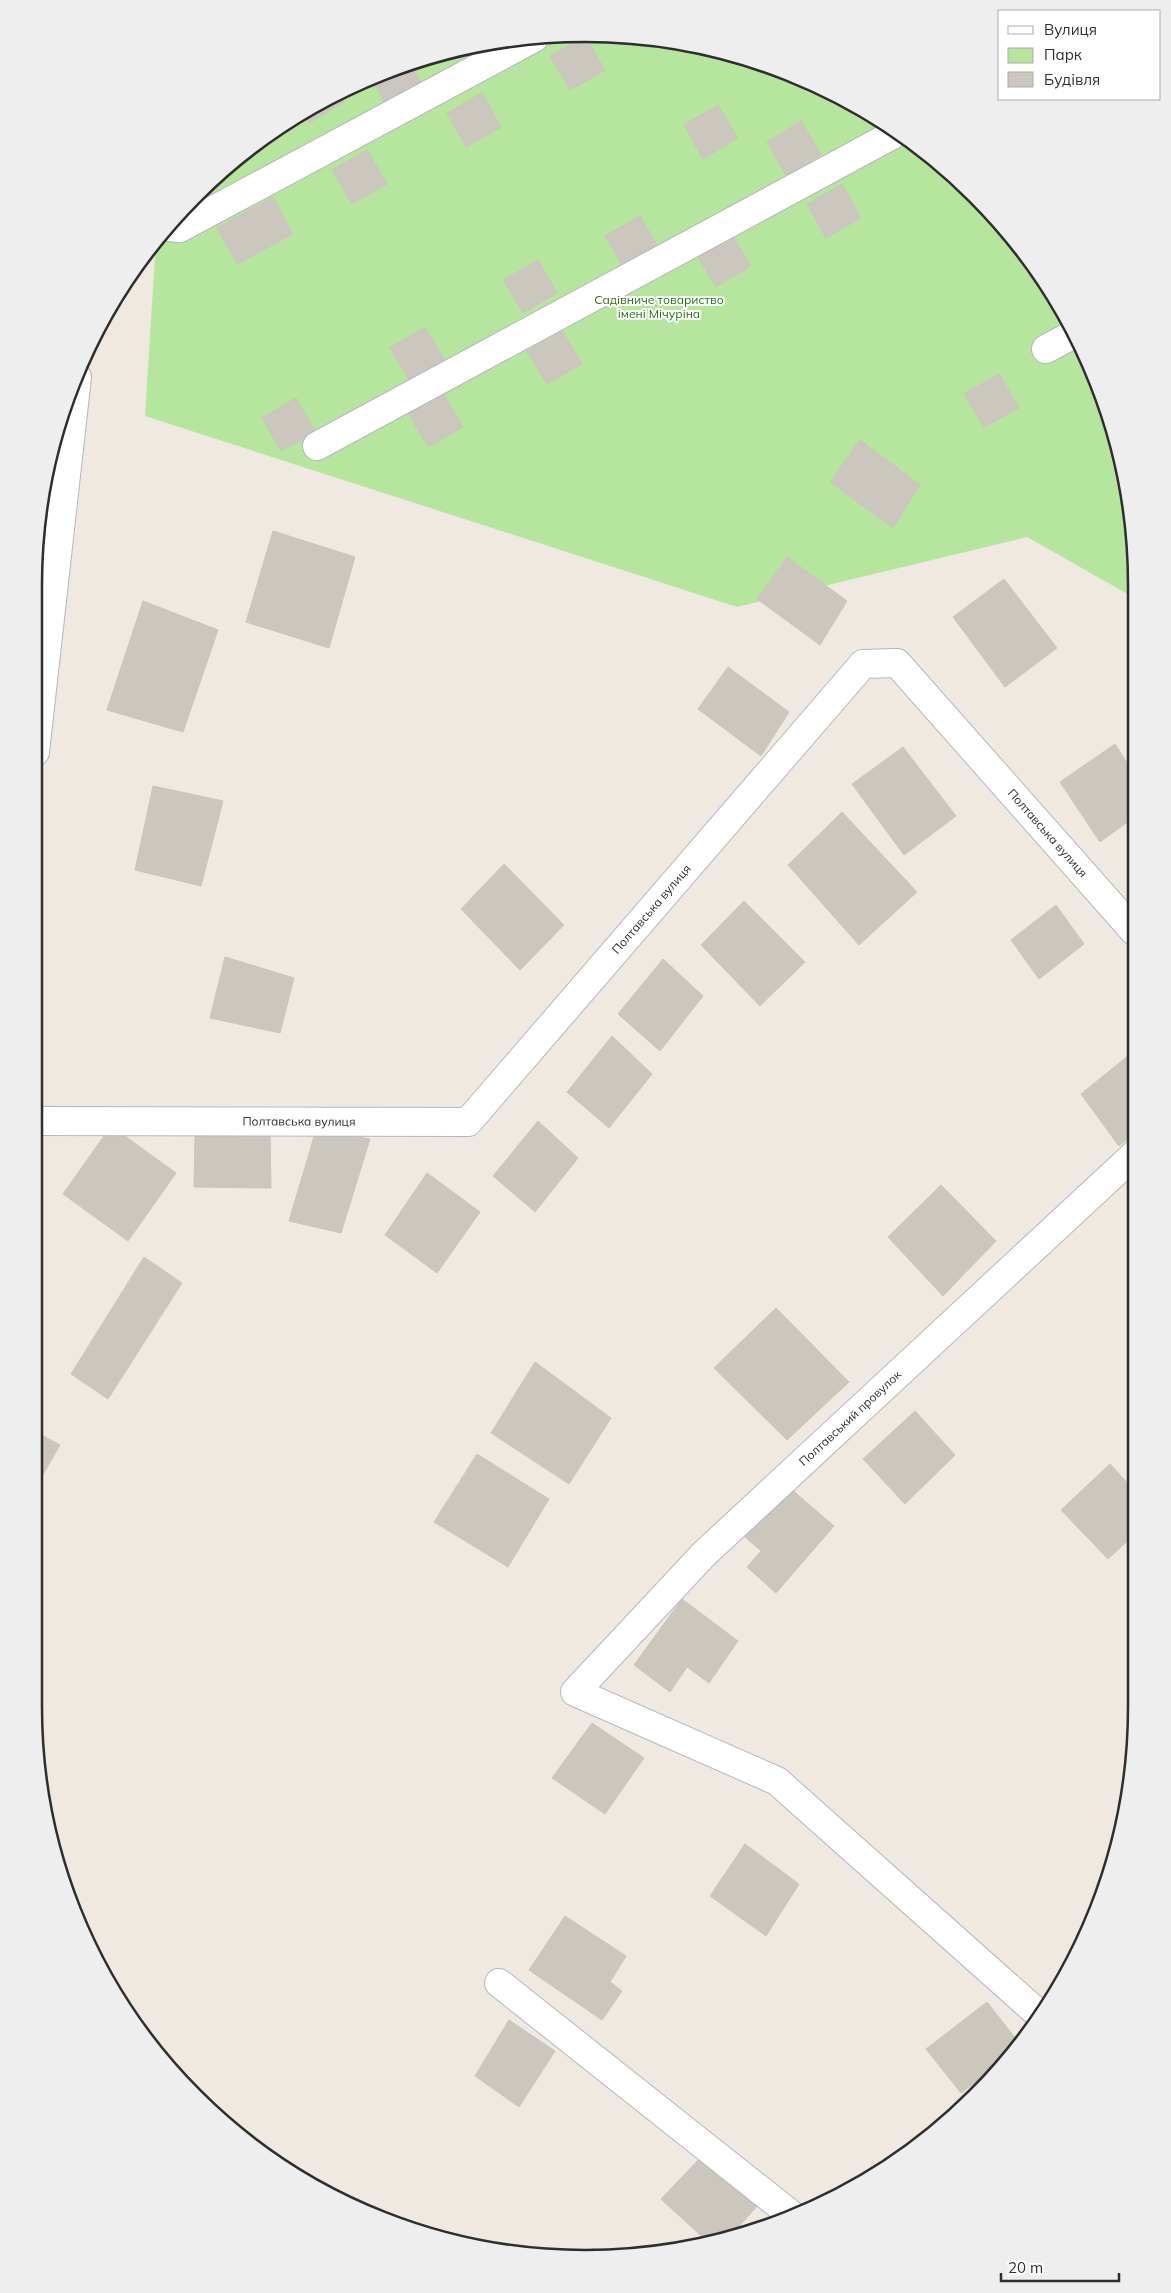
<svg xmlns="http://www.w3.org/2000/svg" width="1171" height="2293" viewBox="0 0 1171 2293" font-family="Mulish,sans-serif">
  <rect width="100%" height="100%" fill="#efe9e1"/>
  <!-- green -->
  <path fill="#b6e59e" d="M621 35 728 52 829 91 949 170 1023 250 1095 375 1132 513 1133 597 1027 537 737 607 145 416 156 241 221 171 309 108 408 63 513 39Z"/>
  <!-- building -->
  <path fill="#cbc7bf" stroke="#cbc5ba" d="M585 36 605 70 570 90 550 56Z
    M409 63 421 82 385 103 372 79Z
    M482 93 501 127 466 147 447 113Z
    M339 94 344 102 309 123 303 112Z
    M718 105 738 138 703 159 684 125Z
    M801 121 821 155 786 175 767 142Z
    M257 145 261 151 226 171 224 169Z
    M367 150 387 184 352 204 332 170Z
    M842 184 861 218 826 238 807 204Z
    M273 197 293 234 237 264 217 228Z
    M640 216 660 250 625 271 605 236Z
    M731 233 751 266 716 287 696 253Z
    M538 260 557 293 523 313 503 280Z
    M425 327 445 361 410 381 390 348Z
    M562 331 582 364 547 384 527 351Z
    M999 374 1019 408 984 427 964 394Z
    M443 393 463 427 428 447 408 413Z
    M296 398 316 432 281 451 262 418Z
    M860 440 920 485 893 528 830 482Z
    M273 531 355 557 329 648 246 622Z
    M787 557 847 601 820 645 757 599Z
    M1004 579 1057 648 1005 687 953 617Z
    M143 601 218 630 183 732 107 710Z
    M728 667 789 712 761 756 698 709Z
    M1115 744 1133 772V818L1100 842 1060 782Z
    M903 747 956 816 904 855 852 784Z
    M153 786 223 801 201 886 135 870Z
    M842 812 917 892 859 945 788 865Z
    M504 864 564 925 520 970 461 909Z
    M744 901 805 962 760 1006 701 945Z
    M1056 905 1084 944 1039 979 1011 940Z
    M225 957 294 978 280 1033 210 1018Z
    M663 959 703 996 660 1051 618 1014Z
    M612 1036 652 1074 609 1128 567 1092Z
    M1134 1051V1134L1119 1146 1081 1094Z
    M538 1121 578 1158 535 1212 493 1176Z
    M111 1126 176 1173 128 1241 63 1194Z
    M316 1130 370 1139 341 1233 289 1221Z
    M270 1134 271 1188 194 1187 195 1135Z
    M427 1173 480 1212 437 1273 385 1235Z
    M941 1185 996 1241 943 1296 888 1237Z
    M144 1257 182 1283 108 1399 71 1374Z
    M776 1308 849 1382 787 1440 714 1368Z
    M535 1362 611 1418 569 1484 491 1433Z
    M915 1411 955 1455 905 1504 863 1459Z
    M34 1431 60 1445 34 1490Z
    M477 1454 549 1499 508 1567 434 1522Z
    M1110 1464 1135 1491V1534L1108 1559 1061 1510Z
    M790 1488 834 1526 776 1593 747 1567 761 1551 745 1537Z
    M682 1599 738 1641 709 1683 687 1667 670 1692 634 1665Z
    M592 1723 644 1758 605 1814 552 1778Z
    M745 1844 799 1884 766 1936 710 1896Z
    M565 1916 626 1956 610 1982 622 1991 602 2020 529 1970Z
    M987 2002 1020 2044 1011 2055 961 2093 926 2049Z
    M509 2020 555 2051 519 2107 475 2076Z
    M703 2155 759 2204 726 2241 710 2244 661 2199Z
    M593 2248 603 2256 585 2257Z"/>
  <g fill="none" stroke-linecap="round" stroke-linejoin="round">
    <defs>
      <g id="minor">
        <path d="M169 227 180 228 534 38"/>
        <path d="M1046 349 1072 335"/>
        <path d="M317 446 894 134"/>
        <path d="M35 752 77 377"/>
        <path id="s1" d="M34 1121 468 1122 863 664 897 663 1134 931"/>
        <path d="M499 1983 793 2216"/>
        <path id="s2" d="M1042 2017 777 1781 575 1692 704 1554 1134 1155"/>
      </g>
    </defs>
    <!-- minor casing -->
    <use href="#minor" stroke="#b4b7c1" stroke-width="30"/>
    <!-- minor -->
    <use href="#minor" stroke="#fff" stroke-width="28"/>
  </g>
  <g text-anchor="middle" stroke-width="4" stroke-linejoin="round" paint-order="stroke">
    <!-- park labels -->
    <g font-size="12" fill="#2c6e1b" stroke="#fff">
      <text x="659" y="304">Садівниче товариство<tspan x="659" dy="14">імені Мічуріна</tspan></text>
    </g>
    <!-- street labels -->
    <g font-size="12" fill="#2e2e2e" stroke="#fff">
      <text dy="4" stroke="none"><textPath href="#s1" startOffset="1300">Полтавська вулиця</textPath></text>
      <text dy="4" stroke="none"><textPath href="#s1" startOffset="715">Полтавська вулиця</textPath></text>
      <text dy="4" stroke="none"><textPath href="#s1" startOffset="265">Полтавська вулиця</textPath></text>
      <text dy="4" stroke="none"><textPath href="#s2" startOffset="964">Полтавський провулок</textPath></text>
    </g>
  </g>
  <!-- crop -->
  <path d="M0 0H1171V2293H0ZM585 42H585A543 543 0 0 1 1128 585V1707A543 543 0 0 1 585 2250H585A543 543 0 0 1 42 1707V585A543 543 0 0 1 585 42Z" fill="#eee" fill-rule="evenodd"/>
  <path fill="none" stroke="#2e2e2e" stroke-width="2.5" d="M585 42H585A543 543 0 0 1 1128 585V1707A543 543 0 0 1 585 2250H585A543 543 0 0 1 42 1707V585A543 543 0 0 1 585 42Z"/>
  <!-- legend -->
  <rect x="998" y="10" width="162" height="90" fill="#ffffff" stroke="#ababab"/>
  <rect x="1008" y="26" width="25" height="8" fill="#ffffff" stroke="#ababab"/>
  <text x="1044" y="35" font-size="15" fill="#2e2e2e">Вулиця</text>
  <rect x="1008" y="48" width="25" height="15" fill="#b6e59e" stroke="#ababab"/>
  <text x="1044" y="60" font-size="15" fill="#2e2e2e">Парк</text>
  <rect x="1008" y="72" width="25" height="15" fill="#cbc7bf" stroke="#ababab"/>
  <text x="1044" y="85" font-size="15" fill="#2e2e2e">Будівля</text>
  <!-- scale -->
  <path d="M1001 2273v8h118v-8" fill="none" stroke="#2e2e2e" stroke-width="2.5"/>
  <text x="1008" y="2273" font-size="15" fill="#2e2e2e" stroke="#ffffff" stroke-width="4" paint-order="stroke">20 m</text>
</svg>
